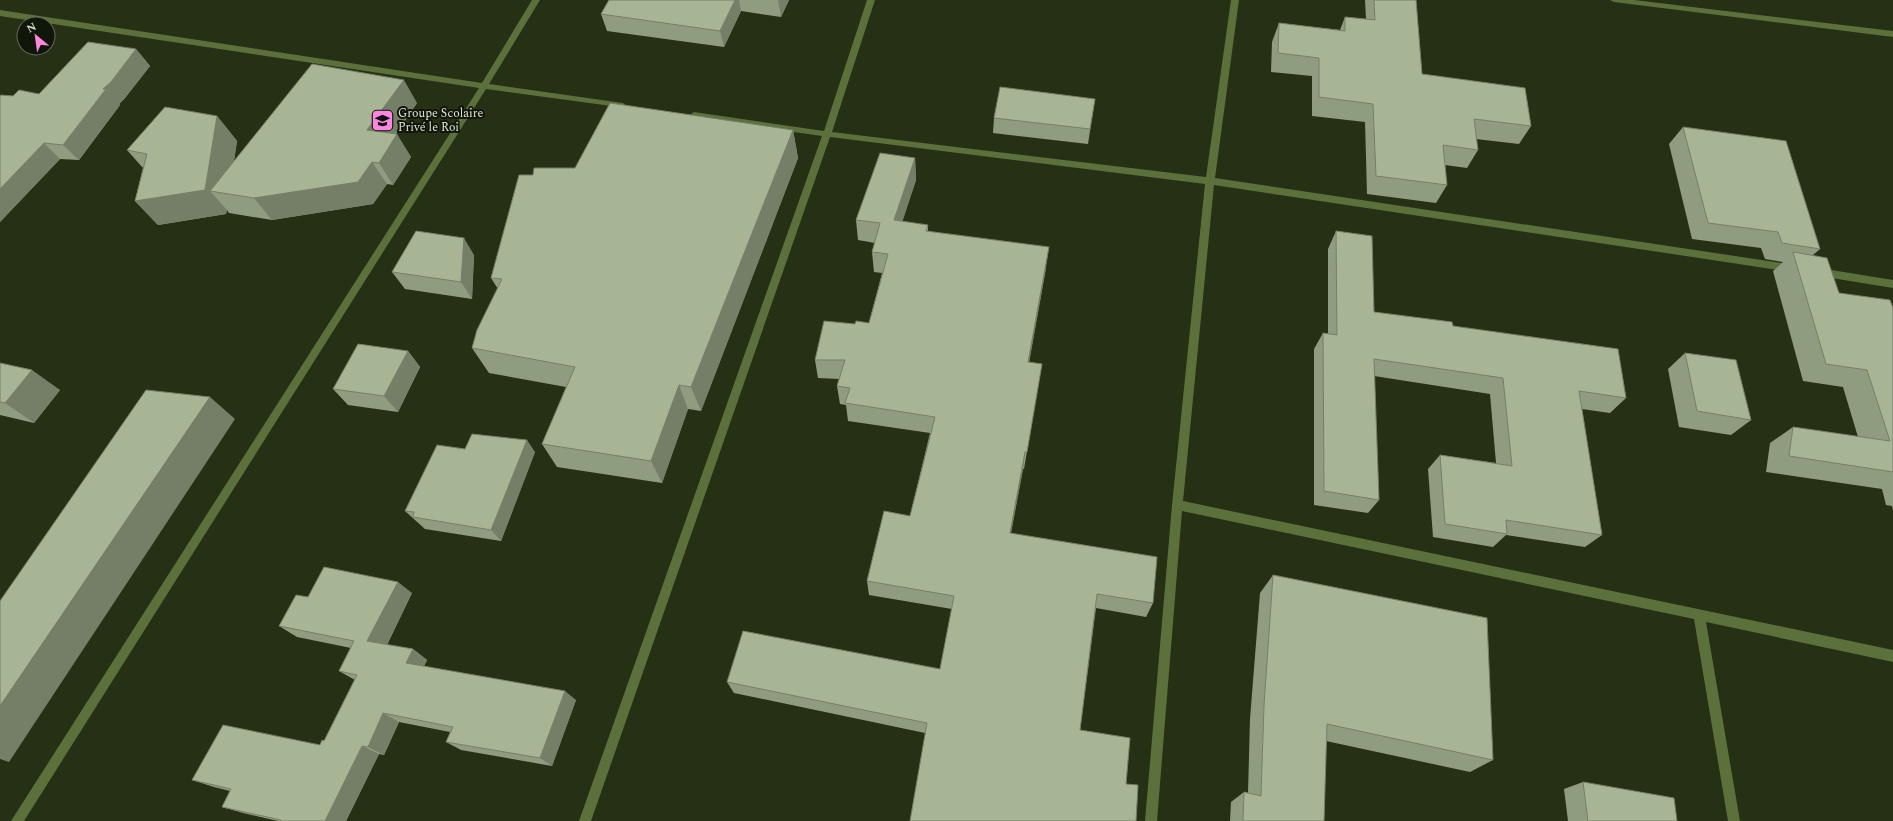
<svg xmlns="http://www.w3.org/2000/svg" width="1893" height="821" viewBox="0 0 1893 821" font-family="Spectral,serif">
  <rect width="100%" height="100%" fill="#253015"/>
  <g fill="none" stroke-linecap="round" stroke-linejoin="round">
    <!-- minor -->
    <path fill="#5c703c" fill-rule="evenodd" d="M532 0H540L489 84 623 103 627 106 626 108 486 89 24 821H11L479 88 0 16V10L482 83Z
      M867 0H875L832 132 1206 177 1231 0H1239L1215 178 1795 265 1797 268 1795 271 1792 272 1214 185 1183 501 1893 650V662L1706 622 1740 821H1728L1694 619 1182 511 1157 821H1145L1172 505 1205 184 830 137 591 821H579L822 136 694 118 690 115 694 112 824 131Z
      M1610 0H1634L1893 31V37L1614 2Z
      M1819 268 1893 280V288L1819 276 1814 272Z"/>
  </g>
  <!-- wall -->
  <path fill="#909c80" d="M609 0H789L781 17 741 11 724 47 607 31 601 14Z
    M1365 0H1416L1422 74 1531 126 1519 144 1476 139 1478 150 1467 168 1445 165 1447 185 1436 203 1367 194 1365 122 1312 116V76L1271 72 1272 42 1279 23 1340 30 1345 17 1366 19Z
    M136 49 150 66 125 98 119 104 120 105 79 160 60 159 0 222 13 96 39 94Z
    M1095 99 1088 144 993 133 994 118Z
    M417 103 396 134 411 157 393 185 387 184 373 204 272 220 229 213 227 210 226 214 158 225 135 201 143 168 127 150 217 116 237 141 234 161Z
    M1683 127 1820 249 1813 255 1839 293 1893 308V510L1892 506 1886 505 1882 489 1766 472 1770 443 1793 427 1858 437 1843 387 1803 381 1773 271 1783 262 1765 259 1761 248 1692 239 1669 144Z
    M793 130 798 158 701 411 688 409 662 483 557 467 542 444 566 387 489 373 472 348 498 289 491 278 575 168Z
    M915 158 916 180 902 222 928 225V231L1046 268 1029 362 1042 364 1024 469H1023L1011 533 1153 603 1146 617 1096 608 1080 730 1126 784 1136 821 925 733 734 693 727 682 940 669 952 609 869 595 867 581 910 516 930 433 848 421 846 405 840 404 837 386 839 379 818 378 815 360 855 324 869 323 882 273 874 272 872 252 875 243 858 240 856 220Z
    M1336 231 1374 312 1453 326 1626 398 1610 413 1582 409 1602 535 1585 547 1506 535 1493 547 1433 537 1428 469 1440 455 1496 463 1490 394 1374 376 1379 500 1368 513 1314 505V349L1323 333 1328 334V249Z
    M474 255 472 299 405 289 392 272Z
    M408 351 420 367 398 412 348 405 333 389Z
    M1685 353 1751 420 1731 435 1679 427 1668 369Z
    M0 363 60 390 34 423 0 415Z
    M465 449 535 452 501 541 425 529 405 511Z
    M1273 575 1493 760 1470 772 1326 741 1324 821H1230L1231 802 1244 792 1248 793 1250 719 1260 593Z
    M412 593 387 645 413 649 427 660 424 666 576 700 552 766 461 750 446 742 450 732 399 722 384 755 379 754 346 821H278L243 813 222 807 230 791 214 787 192 780 320 745 324 741 355 680 339 671 351 648 297 637 279 626 308 597Z
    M1583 782 1677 821H1568L1564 789Z"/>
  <!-- shaded-wall -->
  <path fill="#757f68" d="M735 0H739L741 11 724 47 720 31Z
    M778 0H789L781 17Z
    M136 49 150 66 125 98 119 104 120 105 79 160 63 145 103 89Z
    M404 80 417 103 382 153 367 130Z
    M217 116 237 141 229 194 210 191 227 210 226 214 158 225 135 201Z
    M793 130 798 158 701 411 691 387Z
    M397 134 411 157 393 185 379 163Z
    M44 143 60 159 0 222V189Z
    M915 158 916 180 896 241 894 220Z
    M372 162 387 184 373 204 272 220 254 198Z
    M464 238 474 255 472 299 461 282Z
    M1049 247 1046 268 1026 380 1028 362Z
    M408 351 420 367 398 412 384 396Z
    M32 370 60 390 34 423 5 403Z
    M679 385 688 409 662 483 651 461Z
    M210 397 235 419 9 762 0 759V706Z
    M527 440 535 452 501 541 491 530Z
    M1025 452 1023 469 1008 548 1010 533Z
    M398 582 412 593 383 652 367 641Z
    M413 649 427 660 421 673 406 663Z
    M565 691 576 700 552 766 540 758Z
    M383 713 399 722 384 755 368 747Z
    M362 746 379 754 346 821H325Z"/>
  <!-- building -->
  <path fill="#a7b595" stroke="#757f68" d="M609 0H735L720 31 601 14Z
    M1374 0H1416L1422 74 1525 88 1531 126 1474 119 1478 150 1443 145 1447 185 1376 176 1373 104 1319 97V58L1278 53 1279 23 1345 31V17L1375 20Z
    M88 42 136 49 111 82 103 89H106L63 145 44 143 0 189V96L1 95 13 96 19 90 39 94Z
    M312 64 404 80 367 130 397 134 379 163 372 162 358 182 254 198 210 191Z
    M1000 87 1095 99 1090 129 994 118Z
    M610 103 793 130 691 387 679 385 651 461 542 444 575 367 472 348 477 330 502 279 491 278 519 175H533L534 168H575Z
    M165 107 217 116 205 190 135 201 147 154 127 150Z
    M1683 127 1786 141 1820 249 1782 243 1778 232 1708 223Z
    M880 153 915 158 894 220 928 225 926 231 1049 247 1028 362 1042 364 1027 452H1025L1010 533 1157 557 1153 603 1097 594 1080 730 1130 738 1126 784 1138 785 1136 821H910L927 723 727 682 743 631 940 669 954 596 867 581 884 511 910 516 935 417 845 403 850 388 837 386 845 360H815L824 321 855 324 856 321 869 323 888 254 872 252 880 223 856 220Z
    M416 231 464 238 461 282 392 272Z
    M1336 231 1372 236 1374 312 1452 322 1453 326 1618 349 1626 398 1579 391 1602 535 1506 520 1507 534 1445 524 1440 455 1512 466 1503 378 1374 359 1379 500 1324 491 1323 333 1337 335Z
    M1793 252 1827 258 1839 293 1890 300 1893 308V472L1789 456 1793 427 1890 441 1867 370 1826 364Z
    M358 344 408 351 384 396 333 389Z
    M1685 353 1736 360 1751 420 1697 411Z
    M0 363 32 370 5 403 0 402Z
    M146 390 210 397 0 706V601Z
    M472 434 527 440 491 530 413 517 414 512 405 511 437 445 465 449Z
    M324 567 398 582 367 641 413 649 406 663 565 691 540 758 446 742 453 727 383 713 368 747 362 746 325 821H281V820L222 807 231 789 192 780 223 725 320 745 322 740 324 741 357 675 339 671 354 641 279 626 296 595 308 597Z
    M1273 575 1487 618 1493 760 1327 724 1324 821H1243L1244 792 1261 796 1264 705Z
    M1583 782 1674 798 1677 821H1588Z"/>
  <!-- icons -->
  <defs>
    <symbol id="school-square" viewBox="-11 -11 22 22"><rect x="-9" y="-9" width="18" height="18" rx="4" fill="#fd86e1" stroke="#11160a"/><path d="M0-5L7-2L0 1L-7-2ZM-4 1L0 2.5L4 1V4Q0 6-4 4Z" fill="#111"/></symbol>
  </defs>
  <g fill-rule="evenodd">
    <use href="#school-square" x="370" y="108" width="25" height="25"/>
  </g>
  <g text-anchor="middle" stroke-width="4" stroke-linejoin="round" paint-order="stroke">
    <!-- poi labels -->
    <g font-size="12" fill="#dfe7d6" stroke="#11160a" text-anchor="start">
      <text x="398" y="117">Groupe Scolaire<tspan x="398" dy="14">Privé le Roi</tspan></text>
    </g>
  </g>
  <!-- north arrow -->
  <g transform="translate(36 36) rotate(331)"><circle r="19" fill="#11160a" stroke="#636a5c"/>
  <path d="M0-3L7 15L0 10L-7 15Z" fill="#fd86e1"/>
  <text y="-6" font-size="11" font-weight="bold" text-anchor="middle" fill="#dfe7d6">N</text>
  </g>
</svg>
